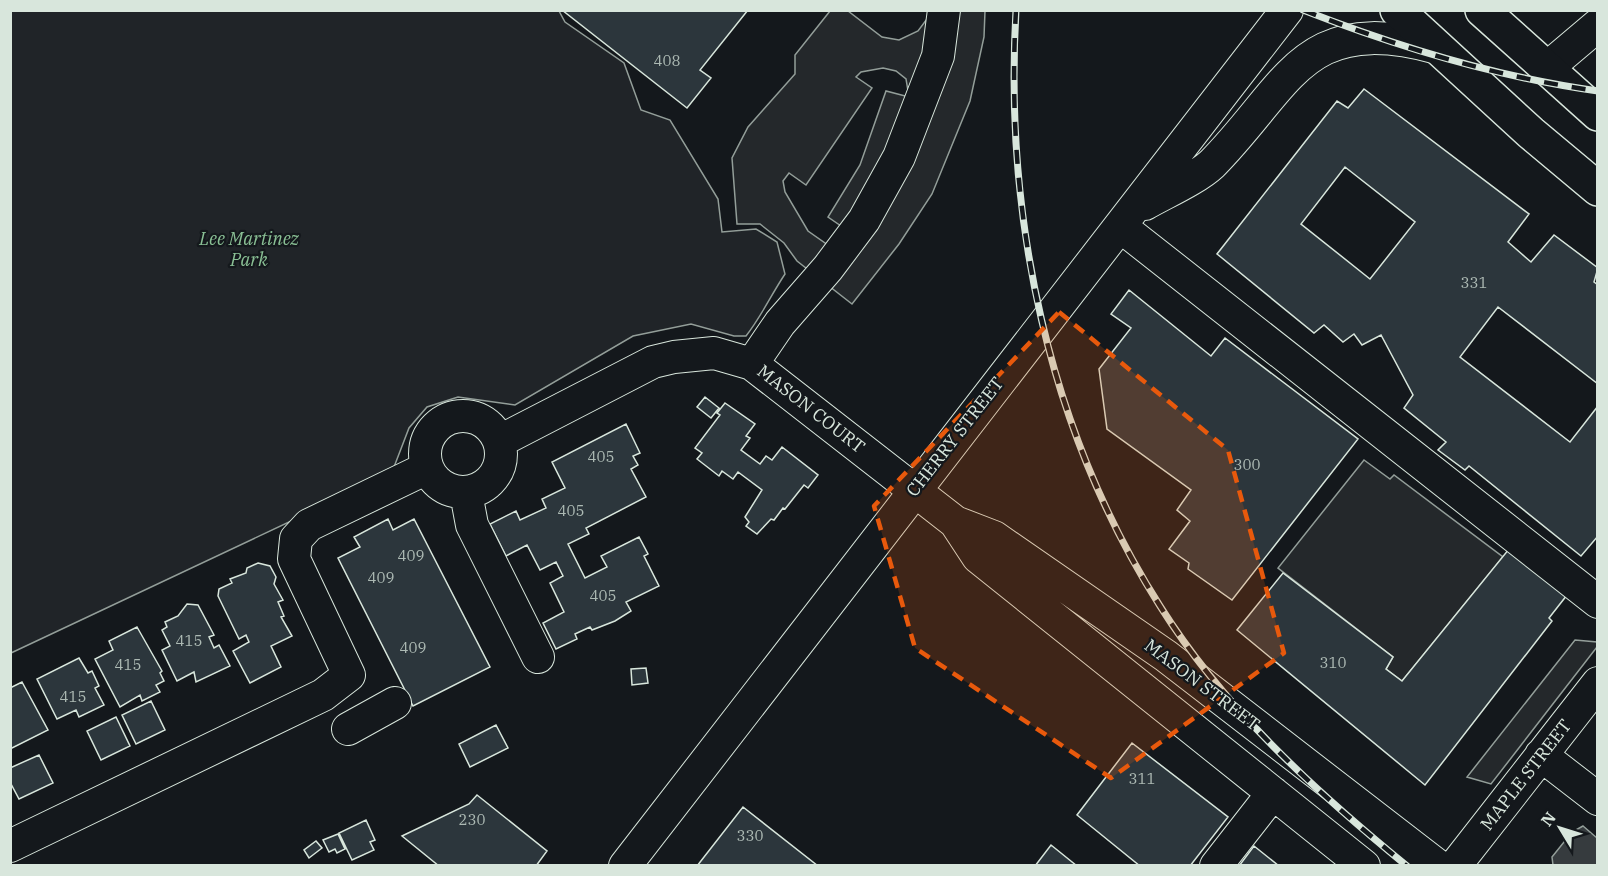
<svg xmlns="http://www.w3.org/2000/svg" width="1608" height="876" viewBox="0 0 1608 876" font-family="'IBM Plex Serif',serif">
  <rect width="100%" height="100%" fill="#14181c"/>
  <!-- green -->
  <path fill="#202428" stroke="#939e99" stroke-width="1.5" d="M10 11H559L565 22 624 63 641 110 670 120 718 199 722 232 756 229 777 242 785 274C771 295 761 317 746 336H734L691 324 633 336 515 405 458 397 427 407 409 428 394 467 306 514 11 653Z"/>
  <!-- parking -->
  <path fill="#24282b" stroke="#939e99" stroke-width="1.5" fill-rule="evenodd" d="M830 11H848L882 37 899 40 918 31 930 15 929 11H985L984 37 970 101 932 194 899 244 852 304 797 261 784 243 760 224H737L732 158 748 127 795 74V55ZM883 68 896 71 906 79 909 97 886 91 860 165 828 217 844 228 828 245 808 231 785 192 783 181 789 173 806 185 872 88 856 77 861 72Z
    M1364 460 1390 479 1394 475 1503 557 1402 681 1386 669 1393 657 1278 568Z
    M1575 640 1597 642V647L1491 784 1467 777Z"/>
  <!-- water -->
  <path fill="#363b3e" stroke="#939e99" stroke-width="1.5" d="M1583 826 1597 838V865H1553L1552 857 1572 832Z"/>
  <!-- building -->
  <path fill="#2c363c" stroke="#d8e6dc" stroke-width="1.5" fill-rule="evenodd" d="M562 10H748L700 70 711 78 687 108Z
    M1364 89 1529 214 1508 242 1531 262 1554 235 1598 268 1594 282 1598 285V384L1498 307 1460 357 1570 442 1598 406V536L1581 556 1469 466 1465 470 1438 450 1446 442 1404 408 1413 395 1381 335 1362 345 1354 334 1343 342 1324 325 1314 333 1217 254 1337 101 1348 108ZM1345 167 1415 222 1370 279 1301 224Z
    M1129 290 1211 356 1225 338 1358 439 1232 600 1188 569 1189 563 1169 549 1190 521 1177 510 1191 490 1107 429 1099 369 1131 328 1111 314Z
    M705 397 719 408 711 418 697 407Z
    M725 403 755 424 746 436 750 438 741 450 760 464 766 456 772 460 782 447 818 475 808 488 804 485 785 509 783 508 774 520 771 519 757 534 746 526 749 522 745 517 762 490 738 472 733 479 722 471 719 476 697 459 702 453 695 448 720 415 717 413Z
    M626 424 640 453 633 456 638 465 631 469 646 497 586 528 589 534 568 544 585 578 607 567 601 556 639 537 648 554 644 556 659 586 626 602 631 611 615 621 592 630 590 627 575 634 577 639 556 649 543 623 564 612 550 583 563 576 556 562 540 570 527 545 506 556 490 524 516 511 520 520 546 508 542 499 565 488 552 462Z
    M388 519 393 530 414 519 490 667 413 706 338 558 360 547 354 537Z
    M1509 549 1567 595 1549 618 1552 621 1425 785 1237 630 1283 573 1393 657 1386 669 1402 681Z
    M258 563 270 566 276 577 274 584 283 600 278 602 284 616 281 617 292 636 271 646 281 667 250 683 233 651 249 642 246 635 239 639 218 596 219 589 232 583 230 579 246 573 247 568Z
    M187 604 198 605 214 635 209 637 214 648 219 645 230 666 196 682 194 672 177 681 162 650 170 646 162 630 167 627 165 622 178 616Z
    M137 627 162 671 160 673 164 681 156 685 160 692 142 701 140 695 120 707 95 659 113 650 109 641Z
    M79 658 88 673 92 671 99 686 95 688 104 705 79 717 76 710 57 719 37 679Z
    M646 668 648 683 632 685 631 669Z
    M22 682 48 730 10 749V688Z
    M151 701 165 730 136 744 122 715Z
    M116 717 130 746 101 760 87 731Z
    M496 725 508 748 470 767 459 744Z
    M1132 743 1228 817 1190 866H1140L1077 815Z
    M39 755 53 783 19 799 10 782V768Z
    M477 795 547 851 536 866H439L402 836 469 804Z
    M743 807 818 866H697Z
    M366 820 375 840 370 842 374 850 352 860 339 833Z
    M338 834 345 849 337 853 335 849 329 852 323 840Z
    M316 841 322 848 309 858 304 850Z
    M1051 845 1077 866H1035Z
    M1254 846 1279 866H1239Z"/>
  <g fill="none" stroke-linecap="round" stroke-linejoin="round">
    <defs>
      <path id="minor" d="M1546 69 1598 25
        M1145 204C1164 193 1196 179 1212 164 1291 84 1302 11 1438 48
        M1120 226 1598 602
        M752 364 780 323 828 268 864 220 899 157 938 56 944 10
        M425 454a38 38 0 1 1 76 0a38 38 0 1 1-76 0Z
        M500 441 653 362 674 357 714 353 752 364 955 522 994 537 1166 656 1438 866
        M466 493 472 525 538 657
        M955 522 978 557 1364 866
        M348 729 395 703
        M1541 755 1598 799
        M10 846 323 695 349 675 294 559 296 539 309 525 427 468
        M625 866 1287 10
        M1216 866 1273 793
        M1455 866 1598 683"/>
      <path id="highway" d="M1397 10 1531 133 1598 189
        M1482 10 1598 114"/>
    </defs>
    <!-- minor casing -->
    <use href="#minor" stroke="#d8e6dc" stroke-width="34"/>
    <!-- highway casing -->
    <use href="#highway" stroke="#d8e6dc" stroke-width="36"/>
    <!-- minor -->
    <use href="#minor" stroke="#14181c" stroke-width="32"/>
    <!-- highway -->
    <use href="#highway" stroke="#14181c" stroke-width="33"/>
    <defs>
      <path id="rail" d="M1016 10C1004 217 1048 430 1160 606 1224 708 1314 790 1407 866
        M1303 10C1398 47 1496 77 1598 91"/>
    </defs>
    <!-- rail casing -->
    <use href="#rail" stroke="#d8e6dc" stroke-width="7"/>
    <!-- rail -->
    <use href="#rail" stroke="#14181c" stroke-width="4.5" stroke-dasharray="14" stroke-linecap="butt"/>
  </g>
  <!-- marked area -->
  <path fill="#e8590c" fill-opacity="0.2" stroke="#e8590c" stroke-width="4.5" stroke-dasharray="12 8" stroke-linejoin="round" d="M1059 312 1228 450 1284 653 1111 778 915 648 874 506Z"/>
  <g text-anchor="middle" stroke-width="4.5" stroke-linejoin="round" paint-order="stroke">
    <!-- number labels -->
    <g font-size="15" fill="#adbab4">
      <text x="667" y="66">408</text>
      <text x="1474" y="288">331</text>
      <text x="601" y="462">405</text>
      <text x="1247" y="470">300</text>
      <text x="571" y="516">405</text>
      <text x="411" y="561">409</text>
      <text x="381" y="583">409</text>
      <text x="603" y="601">405</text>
      <text x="189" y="646">415</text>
      <text x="413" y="653">409</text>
      <text x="1333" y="668">310</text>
      <text x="128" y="670">415</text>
      <text x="73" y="702">415</text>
      <text x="1142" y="784">311</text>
      <text x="472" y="825">230</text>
      <text x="750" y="841">330</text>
    </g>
    <!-- park labels -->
    <g font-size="18" font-style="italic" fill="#8ac095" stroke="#14181c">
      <text x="249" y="245">Lee Martinez<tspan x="249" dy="21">Park</tspan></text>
    </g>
    <!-- street labels -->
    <g font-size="18" fill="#d8e6dc" stroke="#14181c">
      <text transform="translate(811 409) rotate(38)" y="6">MASON COURT</text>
      <text transform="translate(955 437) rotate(-52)" y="6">CHERRY STREET</text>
      <text transform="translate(1202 685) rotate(37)" y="6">MASON STREET</text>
      <text transform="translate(1526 775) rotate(-52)" y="6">MAPLE STREET</text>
    </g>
  </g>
  <!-- border -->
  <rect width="1608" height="876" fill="none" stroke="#d8e6dc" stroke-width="24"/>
  <!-- north arrow -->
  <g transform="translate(1560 828) rotate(308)" stroke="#14181c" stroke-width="4.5" paint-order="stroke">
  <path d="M0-4.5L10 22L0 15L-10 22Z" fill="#d8e6dc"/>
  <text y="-9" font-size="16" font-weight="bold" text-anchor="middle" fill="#d8e6dc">N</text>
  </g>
</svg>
